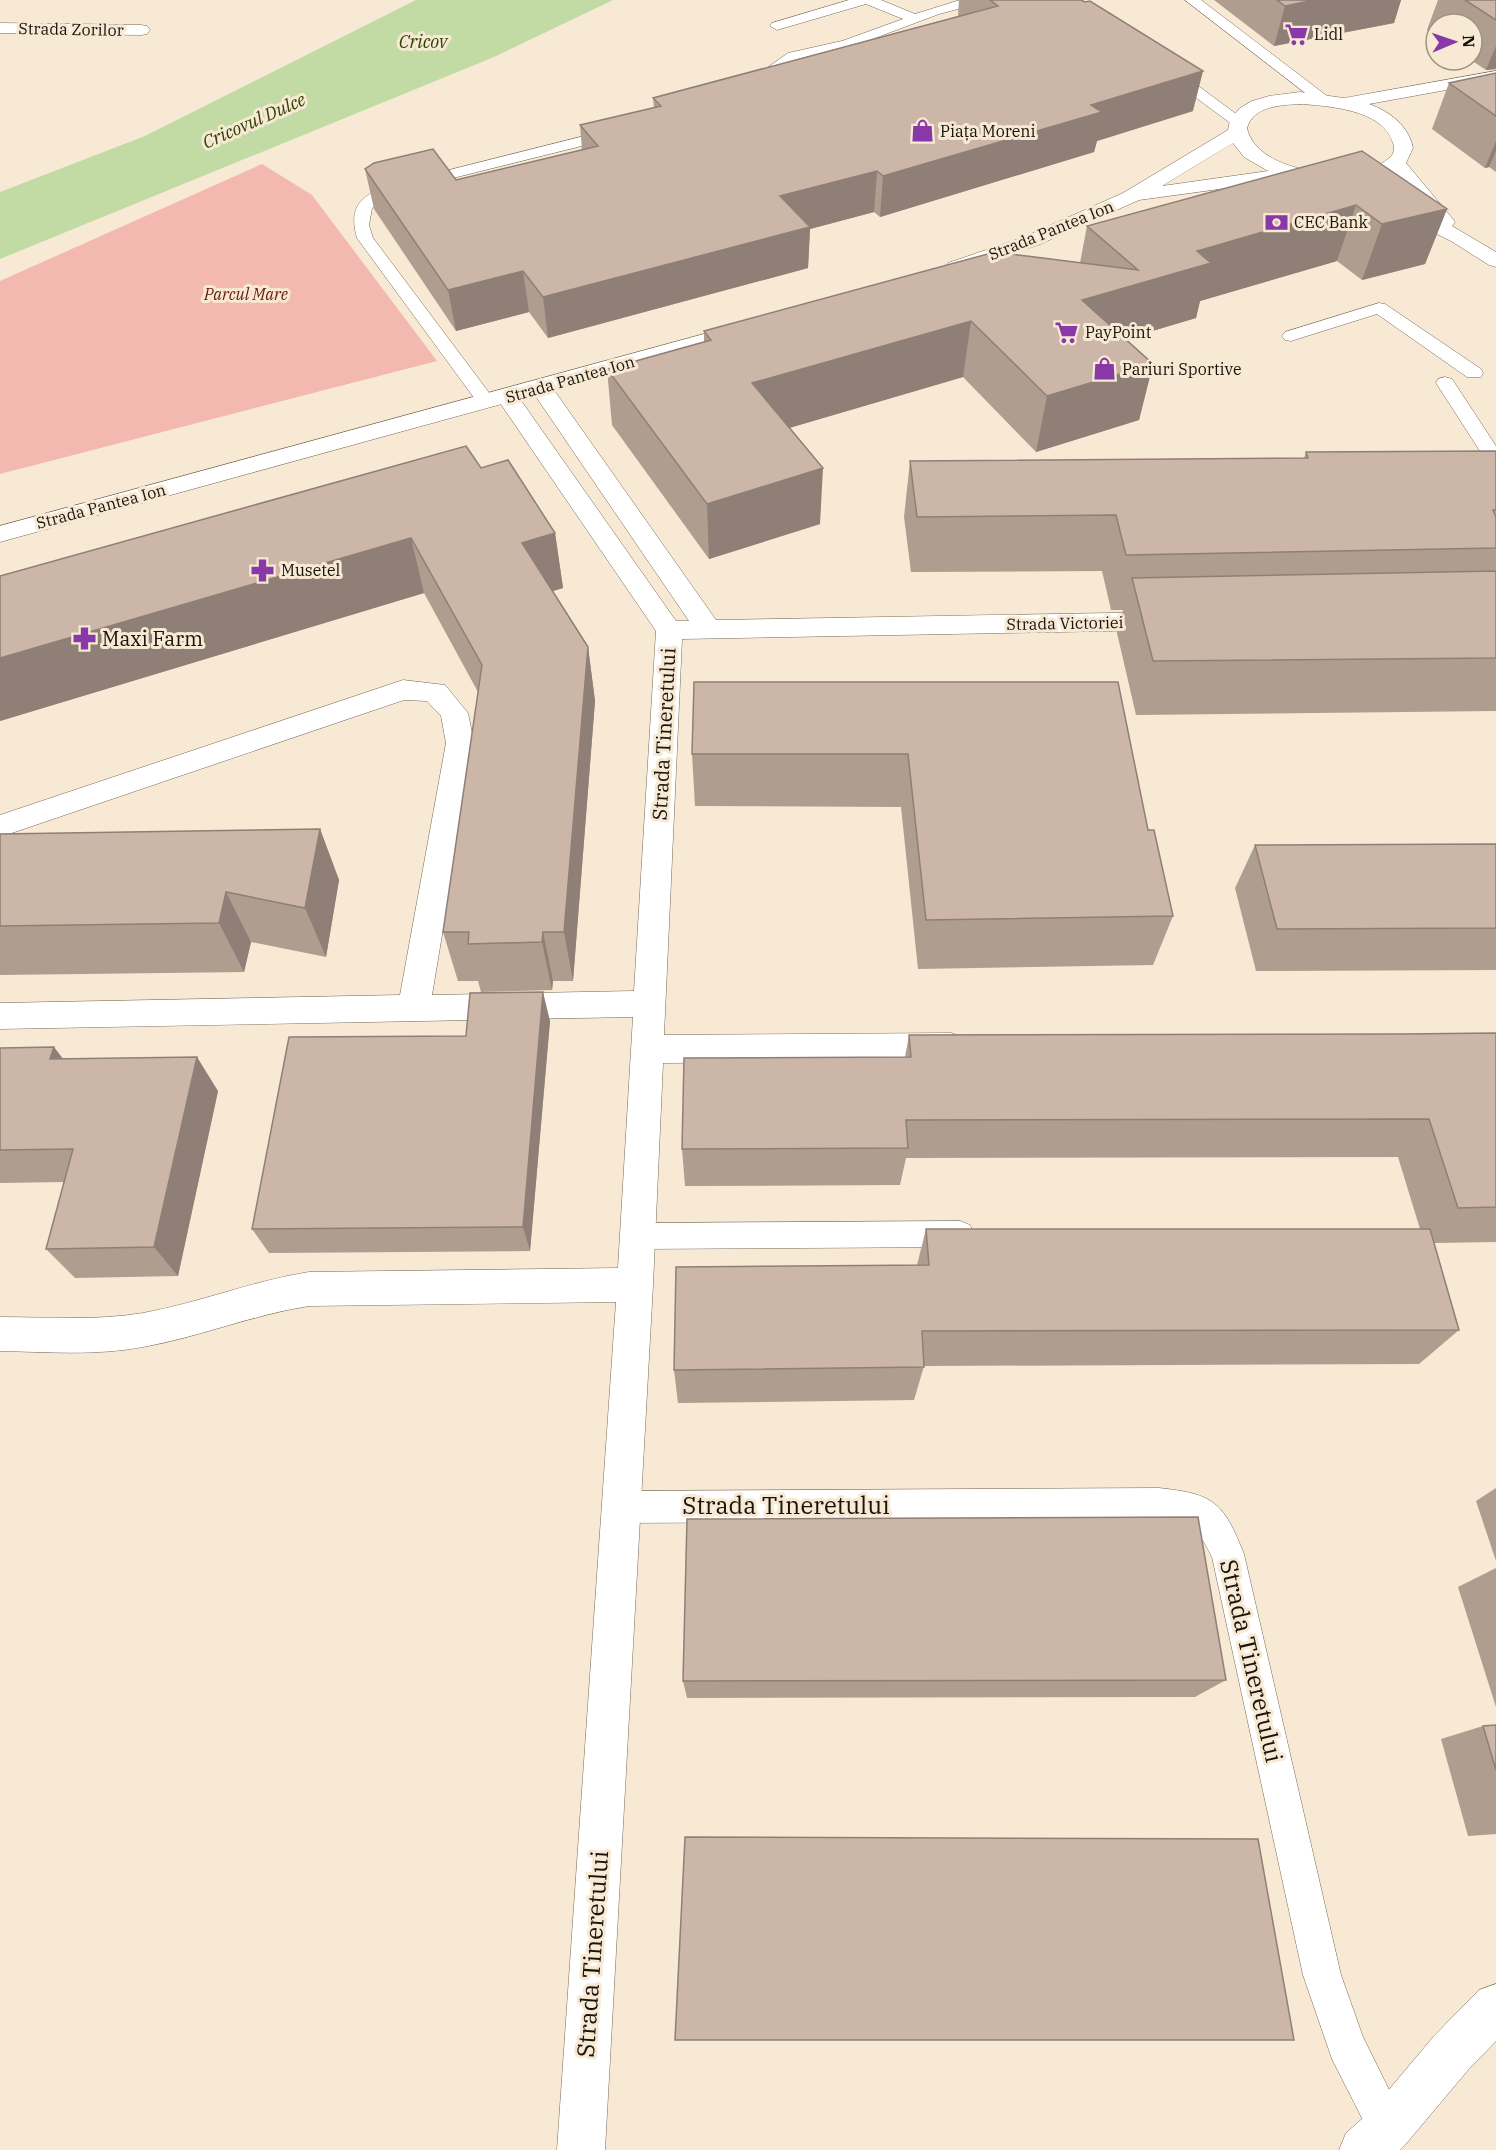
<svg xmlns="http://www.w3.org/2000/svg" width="1496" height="2150" viewBox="0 0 1496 2150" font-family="'IBM Plex Serif',serif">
  <rect width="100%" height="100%" fill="#f7e9d3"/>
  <!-- green -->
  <path fill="#f3b9b0" d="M262 164 312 195 437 361 0 474V281Z"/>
  <!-- water -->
  <path fill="#c2dba4" d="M416 0H613L494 57 0 259V192L145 136Z"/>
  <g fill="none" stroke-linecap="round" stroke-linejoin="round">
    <defs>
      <path id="lane" d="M849 0H881L915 14 960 0H983L981 3 939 14 851 47 798 59 757 88H747L744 85 747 82 788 53 842 41 903 19 866 4 777 30 770 26 772 23Z
        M1185 0H1201L1327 96 1330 99 1327 102H1317Z
        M1169 67 1174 68 1243 119 1246 122 1243 125H1233L1164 74 1162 71Z
        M616 128 622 130 624 133 622 136 417 187 384 199 372 208 369 225 373 238 496 402 494 406H480L357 238C345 197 373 191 405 181Z
        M1379 303 1385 304 1481 369 1483 373 1481 377H1467L1377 314 1291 341 1285 340 1282 336 1285 332Z
        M1445 377 1452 379 1496 446V467L1489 465 1436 383 1438 379Z
        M960 1221 970 1225 974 1234 970 1243 960 1247 638 1249 628 1245 624 1236 628 1227 638 1223Z
        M1159 1488C1215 1494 1223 1502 1244 1554L1341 1975 1363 2037 1408 2128 1402 2142 1388 2148 1374 2142 1332 2059 1303 1975 1212 1557C1197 1527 1192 1524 1159 1520L621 1523 610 1518 605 1507 610 1496 621 1491Z"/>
      <path id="street" d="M0 23 141 25 147 26 150 30 147 34 141 35 0 33Z
        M541 381 549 383 716 620 1165 612 1174 615 1178 621 1174 627 1165 630 682 639 664 1035 951 1033 963 1037 967 1047 963 1057 951 1061 663 1063 653 1285 605 2150H557L616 1302 309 1306C252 1315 199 1337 143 1347 96 1356 48 1352 0 1351V1317C47 1317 96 1321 143 1313 199 1303 252 1281 309 1272L618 1268 633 1017 0 1029V1003L400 995 446 743 441 716 427 701 404 700 0 837V815L403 680 445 685 468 713 474 743 432 995 634 991 656 631 496 397 499 392 507 390 515 392 676 621H689L530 388 533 383Z
        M1496 1984V2041L1468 2070 1405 2145 1400 2150H1339L1346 2133 1371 2111 1434 2036 1479 1990Z"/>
      <path id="secondary" d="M1496 71V81L1369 104C1389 111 1409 126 1413 148L1406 163 1452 218 1455 222 1452 226 1496 252V267L1489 265 1451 241 1393 212 1390 208 1393 204H1407L1428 214 1394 173 1349 184H1322L1293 179 1139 200 1038 245 955 273 948 271 944 267 948 263 1024 237 1123 193 1228 130 1230 120 1240 108 1252 101 1269 96 1300 92 1344 98ZM1300 104C1328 106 1383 109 1393 143 1395 149 1394 155 1388 159 1357 185 1256 174 1247 128 1253 106 1281 105 1300 104ZM1233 143 1244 157 1268 171 1162 186Z
        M748 322 756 324 759 329 756 334 0 542V526Z"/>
    </defs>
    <!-- lane casing -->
    <use href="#lane" stroke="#766a57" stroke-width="1"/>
    <!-- street casing -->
    <use href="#street" stroke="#766a57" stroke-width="1"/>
    <!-- secondary casing -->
    <use href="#secondary" stroke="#766a57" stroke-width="1"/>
    <!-- lane -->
    <use href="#lane" fill="#fff" fill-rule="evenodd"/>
    <!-- street -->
    <use href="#street" fill="#fff" fill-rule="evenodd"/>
    <!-- secondary -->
    <use href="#secondary" fill="#fff" fill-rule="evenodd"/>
  </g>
  <!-- wall -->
  <path fill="#af9d90" d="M959 0H1081L1193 111 1097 141 1094 152 880 217 874 212 810 229 808 268 548 338 529 312 456 331 374 209 365 169 456 180 582 150 580 125 654 108 653 98 958 16Z
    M1214 0H1401L1394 23 1274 46Z
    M1438 0H1496V69L1486 70 1471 60H1472V24H1436V36L1427 30Z
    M1496 73V172L1489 167 1485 168 1432 129 1449 83Z
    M1362 151 1447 209 1425 264 1362 280 1337 261 1200 301 1196 318 1126 339 1153 364 1139 420 1036 452 963 377 789 428 820 524 709 559 612 425 607 369 704 342V331L1080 263 1087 226Z
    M1496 451V711L1136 715 1117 633 1123 610H1111L1102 571 911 572 904 517 910 461 1304 458 1306 452Z
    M481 468 555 533 563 588 552 591 588 647 595 701 573 981H553L552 990 481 992 478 981H458L443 932 478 692 424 593 0 721Z
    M694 682 1148 830 1173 916 1153 965 918 969 901 807 695 806 692 754Z
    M320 829 339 880 326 957 251 942 244 972 0 975V834Z
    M1496 844V970L1256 971 1235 888 1255 845Z
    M550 1021 530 1251 269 1253 252 1229Z
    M1496 1033V1242L1434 1243 1459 1330 1419 1364 924 1366 914 1400 678 1403 674 1370 917 1265 926 1229H1420L1398 1157 906 1158 900 1185 685 1186 682 1149 905 1057 909 1035 1403 1034Z
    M0 1048 63 1059 218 1091 178 1276 75 1278 46 1249 65 1182 0 1183Z
    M1496 1488V1561L1476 1501Z
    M1496 1568V1707L1458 1587Z
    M1226 1680 1195 1697 687 1698 683 1681Z
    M1496 1725V1834L1468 1836 1441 1739 1483 1726Z"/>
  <!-- shaded-wall -->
  <path fill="#8f7f76" d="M1314 0H1401L1394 23 1274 46 1285 6Z
    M1496 46V69L1486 70Z
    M1203 71 1193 111 1097 141 1094 152 880 217 883 176 1091 105Z
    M1496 141V151L1489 167 1485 168Z
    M877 171 874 212 810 229 808 268 548 338 543 297 780 196Z
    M1356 205 1337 261 1200 301 1196 318 1071 355 1082 300 1197 251Z
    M1447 209 1425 264 1362 280 1382 224Z
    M523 271 529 312 456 331 448 290Z
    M971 321 963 377 752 439V383Z
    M1153 364 1139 420 1036 452 1047 396Z
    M823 468 820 524 709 559 707 504Z
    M555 533 563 588 531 598 522 543Z
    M411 538 424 593 0 721V658Z
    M588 647 595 701 573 981 564 932Z
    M320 829 339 880 326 957 305 908Z
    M226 892 251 942 244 972 219 923Z
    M543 932 553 981 552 990 542 942Z
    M543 992 550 1021 530 1251 523 1227Z
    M54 1047 80 1081 50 1059Z
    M197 1057 218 1091 178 1276 154 1247Z"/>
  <!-- building -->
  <path fill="#ccb6a8" stroke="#8f7f76" stroke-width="1.5" d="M990 0H1081L1085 2 1090 1 1203 71 1091 105 1102 112 883 176 877 171 780 196 810 227 543 297 523 271 448 290 365 169 374 163 433 149 456 180 598 146 580 125 661 106 653 98 998 6Z
    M1277 0H1314L1285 6Z
    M1465 0H1496V20Z
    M1496 73V116L1449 83Z
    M1362 151 1447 209 1382 224 1356 205 1197 251 1211 263 1082 300 1153 364 1047 396 971 321 752 383 823 468 707 504 607 369 711 340 704 331 995 252 1138 270 1087 226Z
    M466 446 481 468 508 460 555 533 522 543 588 647 564 932H543L542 942 468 944 469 932H443L482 665 411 538 0 658V576Z
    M1496 451V510H1493L1496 517V548L1126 555 1116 515 917 517 910 461 1308 458 1306 452Z
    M1496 571V658L1153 661 1132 578Z
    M694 682H1118L1148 830H1154L1173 916 926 920 908 754H692Z
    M320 829 305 908 226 892 219 923 0 926V834Z
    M1496 844V928L1277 929 1255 845Z
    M543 992 523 1227 252 1229 289 1037 466 1036 470 993Z
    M1496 1033V1207L1458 1208 1429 1119 906 1120 908 1148 682 1149 684 1058 911 1057 909 1035 1403 1034Z
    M54 1047 50 1059 197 1057 154 1247 46 1249 73 1149 0 1150V1048Z
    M926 1229H1430L1459 1330 922 1331 924 1367 674 1370 676 1267 929 1265Z
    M1198 1517 1226 1680 683 1681 687 1519Z
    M1496 1725V1770L1483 1726Z
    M685 1837 1258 1839 1294 2040H675Z"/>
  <!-- icons -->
  <defs>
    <symbol id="supermarket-bare" viewBox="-9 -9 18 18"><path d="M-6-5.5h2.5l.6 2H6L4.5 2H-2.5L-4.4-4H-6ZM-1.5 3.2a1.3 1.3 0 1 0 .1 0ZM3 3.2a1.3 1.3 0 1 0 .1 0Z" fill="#8938a7" stroke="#f7e9d3" stroke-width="2.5" paint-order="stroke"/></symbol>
    <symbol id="shop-bare" viewBox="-9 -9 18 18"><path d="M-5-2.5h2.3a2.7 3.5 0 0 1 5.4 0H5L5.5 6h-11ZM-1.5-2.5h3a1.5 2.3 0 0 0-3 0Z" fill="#8938a7" stroke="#f7e9d3" stroke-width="2.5" paint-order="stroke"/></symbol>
    <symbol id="bank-bare" viewBox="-9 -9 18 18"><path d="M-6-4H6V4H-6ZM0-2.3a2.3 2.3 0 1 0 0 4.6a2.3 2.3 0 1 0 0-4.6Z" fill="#8938a7" stroke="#f7e9d3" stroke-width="2.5" paint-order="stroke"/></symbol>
    <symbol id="pharmacy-bare" viewBox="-9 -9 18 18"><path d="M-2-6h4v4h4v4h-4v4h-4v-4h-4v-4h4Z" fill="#8938a7" stroke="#f7e9d3" stroke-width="2.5" paint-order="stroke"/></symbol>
  </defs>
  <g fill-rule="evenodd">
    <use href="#supermarket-bare" x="1280" y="18" width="33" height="33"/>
    <use href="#shop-bare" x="906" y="114" width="33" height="33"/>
    <use href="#bank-bare" x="1260" y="206" width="33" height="33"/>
    <use href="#supermarket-bare" x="1050" y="316" width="33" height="33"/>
    <use href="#shop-bare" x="1088" y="352" width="33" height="33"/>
    <use href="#pharmacy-bare" x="246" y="554" width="33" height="33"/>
    <use href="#pharmacy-bare" x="68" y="622" width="33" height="33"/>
  </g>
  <g text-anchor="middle" stroke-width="6" stroke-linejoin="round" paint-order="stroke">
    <!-- far-street labels -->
    <g font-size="16" fill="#18130b" stroke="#f7e9d3">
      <text transform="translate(71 29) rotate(1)" y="6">Strada Zorilor</text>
      <text transform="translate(1051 230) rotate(-22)" y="6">Strada Pantea Ion</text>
      <text transform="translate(570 379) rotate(-16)" y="6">Strada Pantea Ion</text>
      <text transform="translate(101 506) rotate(-15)" y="6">Strada Pantea Ion</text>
      <text transform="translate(1065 623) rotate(-1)" y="6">Strada Victoriei</text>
    </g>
    <!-- far-poi labels -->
    <g font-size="16" fill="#18130b" stroke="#f7e9d3" text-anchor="start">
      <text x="1314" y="40">Lidl</text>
      <text x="940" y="137">Piața Moreni</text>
      <text x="1294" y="228">CEC Bank</text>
      <text x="1085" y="338">PayPoint</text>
      <text x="1122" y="375">Pariuri Sportive</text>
      <text x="281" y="576">Musetel</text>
    </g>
    <!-- far-park labels -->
    <g font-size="16" font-style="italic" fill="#661b14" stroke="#f7e9d3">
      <text x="246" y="300">Parcul Mare</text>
    </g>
    <!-- far-water labels -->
    <g font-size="18" font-style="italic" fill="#2d4205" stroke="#f7e9d3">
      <text x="423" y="48">Cricov</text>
      <text transform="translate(254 121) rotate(-24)" y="6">Cricovul Dulce</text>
    </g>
    <!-- poi labels -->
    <g font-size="20" fill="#18130b" stroke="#f7e9d3" text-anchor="start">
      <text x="102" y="646">Maxi Farm</text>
    </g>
    <!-- street labels -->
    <g font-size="20" fill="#18130b" stroke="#f7e9d3">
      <text transform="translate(664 734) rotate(-87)" y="7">Strada Tineretului</text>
    </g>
    <!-- near-street labels -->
    <g font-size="24" fill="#18130b" stroke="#f7e9d3">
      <text x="786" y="1514">Strada Tineretului</text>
      <text transform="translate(1251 1661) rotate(77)" y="8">Strada Tineretului</text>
      <text transform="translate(593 1954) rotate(-86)" y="8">Strada Tineretului</text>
    </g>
  </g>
  <!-- north arrow -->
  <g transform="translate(1454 42) rotate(88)"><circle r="28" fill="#f7e9d3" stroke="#9e9383" stroke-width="1.5"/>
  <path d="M0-4.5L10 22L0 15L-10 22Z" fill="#8938a7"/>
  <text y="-9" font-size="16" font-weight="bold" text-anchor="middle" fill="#18130b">N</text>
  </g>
</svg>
